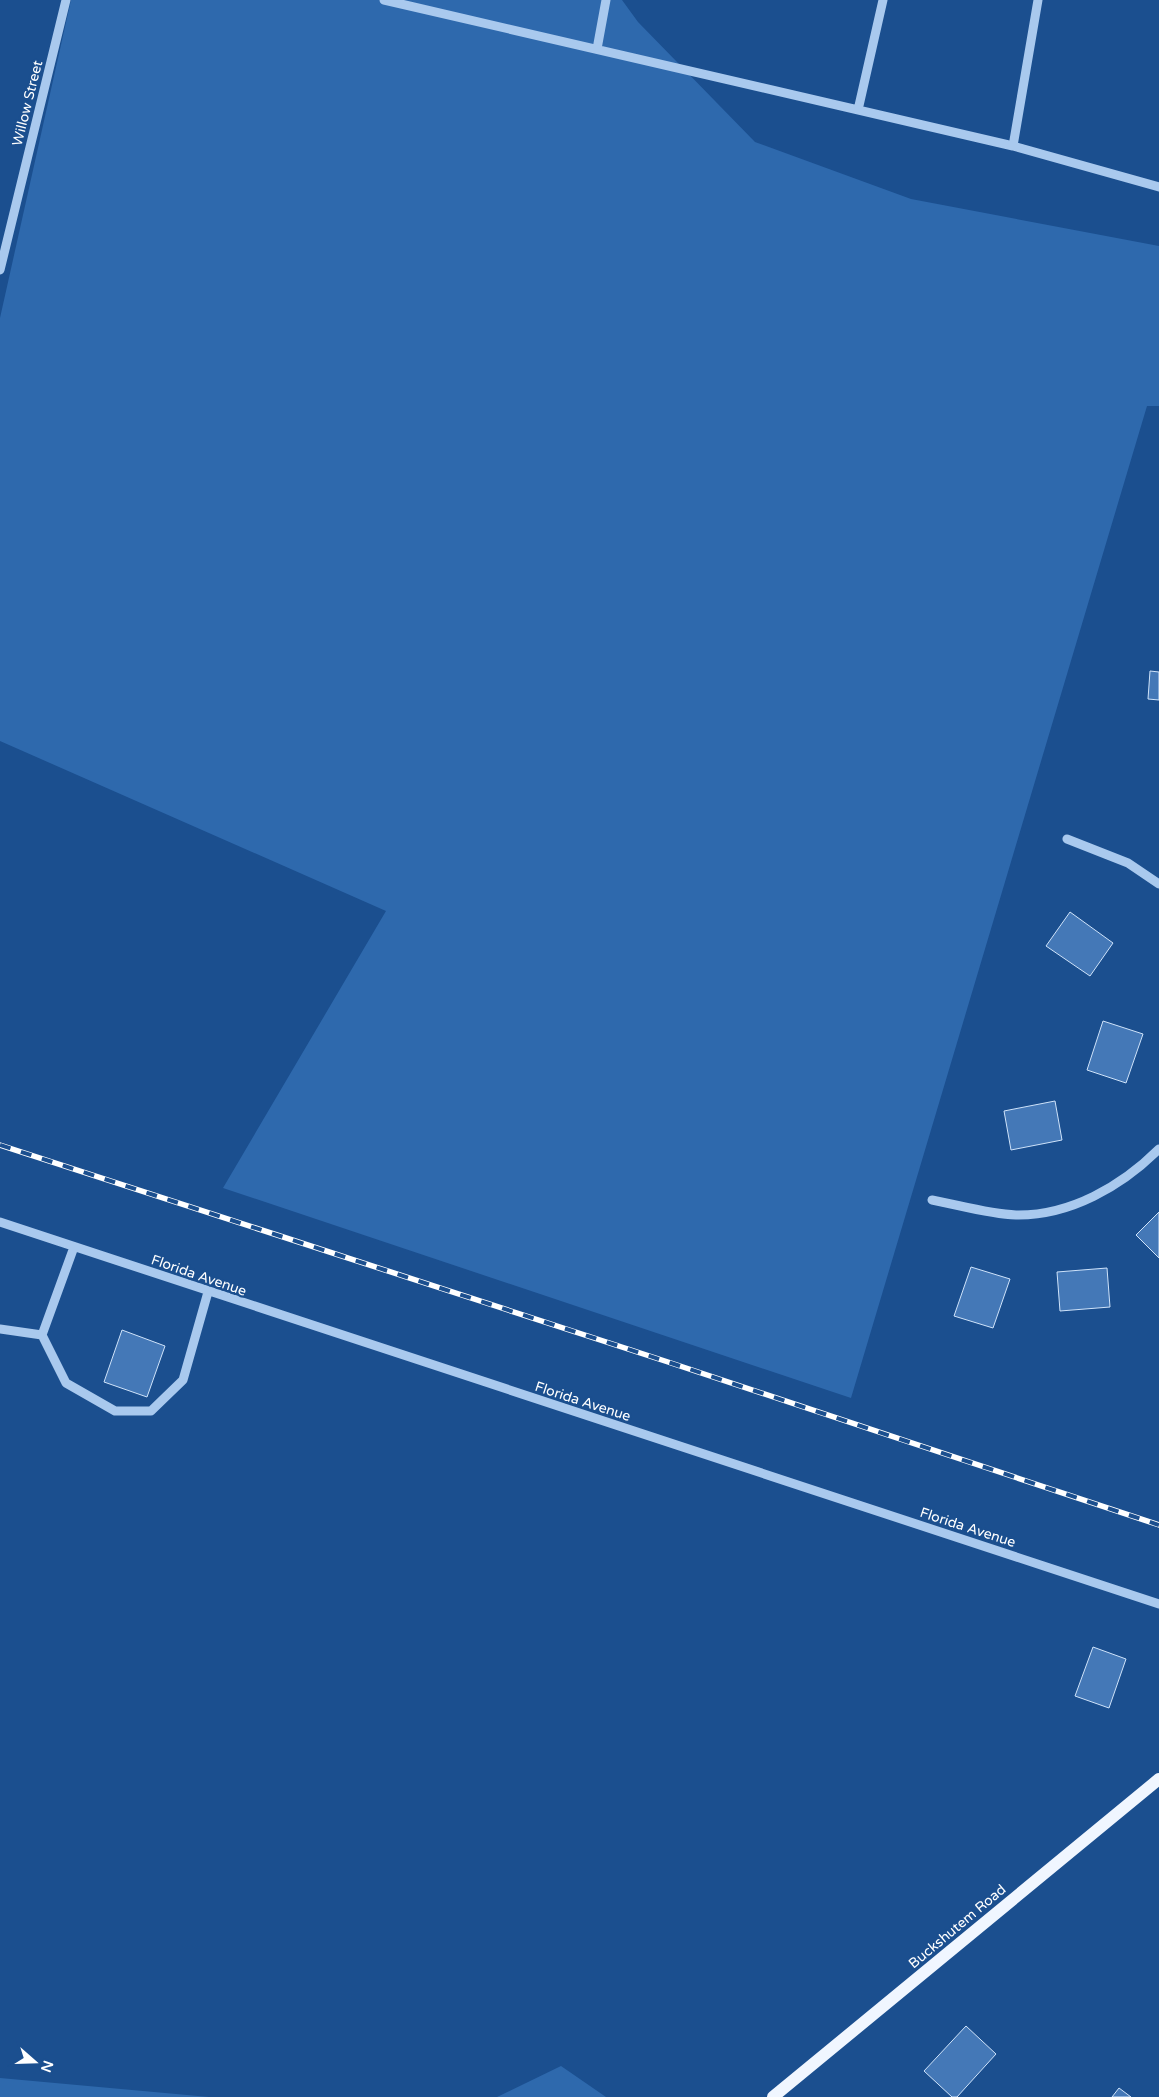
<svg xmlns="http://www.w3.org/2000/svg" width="1159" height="2097" viewBox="0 0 1159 2097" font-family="'Varela Round',sans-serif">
  <rect width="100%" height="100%" fill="#1b4f8f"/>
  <!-- green -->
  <path fill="#2e69ad" d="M71 0H622L638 22 755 142 911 199 1159 246V406H1147L851 1398 223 1188 386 911 0 741V318Z
    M561 2066 606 2097H497Z
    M0 2078 209 2097H0Z"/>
  <!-- building -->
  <path fill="#4478b7" stroke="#cfe3fa" d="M1150 671 1159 672V700L1148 699Z
    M1070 912 1113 943 1090 976 1046 946Z
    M1103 1021 1143 1034 1126 1083 1087 1070Z
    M1055 1101 1062 1140 1011 1150 1004 1111Z
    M1159 1212V1258L1136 1235Z
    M971 1267 1010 1279 993 1328 954 1316Z
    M1107 1268 1110 1307 1060 1311 1057 1272Z
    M122 1330 165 1346 147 1397 104 1382Z
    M1093 1647 1126 1659 1109 1708 1075 1696Z
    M966 2026 996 2054 957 2097H952L924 2071Z
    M1119 2088 1131 2097H1112Z"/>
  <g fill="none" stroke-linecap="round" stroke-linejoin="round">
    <!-- minor -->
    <path stroke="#a9c9ee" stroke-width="9" d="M384 0 1013 146
      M1038 0 1013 146 1159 187
      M597 49 606 0
      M858 110 883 0
      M0 270 66 0
      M1067 839 1128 863 1159 884
      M932 1200C959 1205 989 1214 1016 1215 1070 1216 1122 1186 1159 1149
      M0 1222 1159 1604
      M0 1329 42 1335 74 1247
      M42 1335 66 1383 115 1411H151L183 1380 208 1292"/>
    <!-- major -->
    <path stroke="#f0f6ff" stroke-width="12" d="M773 2097 1159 1779"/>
    <defs>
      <path id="rail" d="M0 1145 668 1362 1159 1525"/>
    </defs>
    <!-- rail casing -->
    <use href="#rail" stroke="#fff" stroke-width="5.5"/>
    <!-- rail -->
    <use href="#rail" stroke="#1b4f8f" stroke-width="4" stroke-dasharray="11" stroke-linecap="butt"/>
  </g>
  <g text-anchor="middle" stroke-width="4.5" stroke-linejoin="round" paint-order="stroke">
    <!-- street labels -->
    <g font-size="14" fill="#fff" stroke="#1b4f8f">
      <text transform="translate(27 103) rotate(-76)" y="5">Willow Street</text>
      <text transform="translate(199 1275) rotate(19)" y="5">Florida Avenue</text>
      <text transform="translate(583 1401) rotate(18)" y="5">Florida Avenue</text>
      <text transform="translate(968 1527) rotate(18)" y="5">Florida Avenue</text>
      <text transform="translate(957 1926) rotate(-40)" y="5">Buckshutem Road</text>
    </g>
  </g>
  <!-- north arrow -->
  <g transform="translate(35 2062) rotate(110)" stroke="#1b4f8f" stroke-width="4" paint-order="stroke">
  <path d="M0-4L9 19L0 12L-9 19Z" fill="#ffffff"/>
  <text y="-8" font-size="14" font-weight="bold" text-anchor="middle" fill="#ffffff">N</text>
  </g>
</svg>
